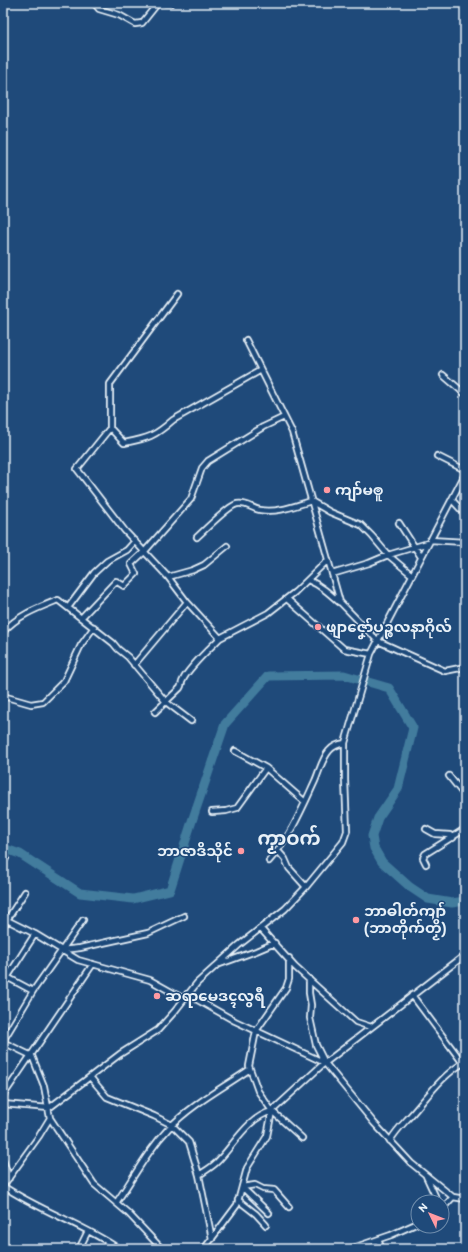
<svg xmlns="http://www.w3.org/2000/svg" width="468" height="1252" viewBox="0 0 468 1252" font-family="Itim,'Noto Sans Myanmar',sans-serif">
  <rect width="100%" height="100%" fill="#1f4a7a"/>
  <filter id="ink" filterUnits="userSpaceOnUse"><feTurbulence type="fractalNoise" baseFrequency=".025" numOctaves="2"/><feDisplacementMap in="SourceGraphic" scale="8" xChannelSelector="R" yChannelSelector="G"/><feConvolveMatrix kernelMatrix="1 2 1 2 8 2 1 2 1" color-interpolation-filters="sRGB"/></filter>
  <g filter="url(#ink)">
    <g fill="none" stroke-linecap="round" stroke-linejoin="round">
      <!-- river -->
      <path stroke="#427b9d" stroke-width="9" d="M3 848 20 854 80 893 133 899 170 890 192 821 225 724 268 676 344 675 389 688 413 728 398 789 378 818 372 836 374 848 382 862 410 887 428 899 452 903 465 901"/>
      <defs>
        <path id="minor" d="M94 3 99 9 119 15 135 24 142 23 158 3
          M166 3H171
          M246 340 292 432 340 602 378 641 445 671 465 667
          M443 375 465 394
          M110 428V384L177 294
          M437 456 465 470
          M452 500 465 514
          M399 523 421 557
          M197 537C205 530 228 506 237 504 247 502 252 509 260 510 278 513 294 506 311 501L330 512 361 525 372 536 388 555 412 575
          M430 540 465 542
          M332 574 369 563 388 555 428 543
          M168 577 193 570 204 565 227 546
          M308 580C320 585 329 593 339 602
          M287 599 344 649 371 654
          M187 602 168 577 125 531 77 469 110 428 124 443C148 438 154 437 173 420L261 370
          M70 605 94 573 107 561 127 550 135 541
          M81 618 116 581 124 586 136 574 131 564 145 551 191 499 202 468 208 461 263 427 284 417
          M3 632C18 615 38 608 58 600L113 643 118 649 128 657 166 702 191 721
          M134 665 187 602 220 638 268 613 295 592 327 561
          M3 696 31 704 43 702 64 681 81 645 94 627
          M155 712 180 688C182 685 181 683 183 680 188 668 211 647 220 638
          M235 751 266 768 305 802
          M449 776 465 796
          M212 812 226 811 237 808 266 768
          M426 829 435 834 450 835 453 838
          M278 851 285 859 289 868 306 887
          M269 861C290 838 302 809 315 781 319 772 322 759 329 751 333 746 338 744 345 743
          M3 863 6 858
          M426 864 423 858 425 854 465 829
          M3 918 35 934
          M3 926 25 892
          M261 929 295 967 356 1022 371 1027
          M62 950 80 948 148 933 184 916
          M289 958V979L286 988 256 1031 249 1066 258 1091 272 1111 302 1138
          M220 964 256 951 275 943
          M3 975 33 991
          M309 979V993L311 1005 310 1018 316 1045 325 1063
          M3 984 35 934 78 960 150 980 184 999
          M187 994 235 1021 325 1063 374 1123 411 1163 453 1197 465 1199
          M412 995 465 1066
          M3 1041 33 991 83 920
          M3 1042 32 1056 44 1086 50 1118 94 1184 128 1213 162 1249
          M90 1077 107 1097 154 1116 172 1125 189 1142 199 1175 212 1239
          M3 1096 93 964
          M3 1104 49 1108 120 1054 158 1030 175 1011 197 983 239 945 285 909 306 887 343 842 347 831 345 780V743L371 654 465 474
          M390 1141C396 1130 404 1123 412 1114 428 1096 443 1074 465 1062
          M3 1160 9 1178
          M199 1175C205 1171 212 1167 217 1162 234 1145 247 1118 272 1111
          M426 1176 438 1202
          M3 1186C40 1211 83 1224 119 1249
          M3 1186 39 1136 50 1118
          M242 1187 255 1185 263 1189 274 1190 289 1207
          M242 1187 269 1213
          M238 1200 256 1214 266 1225
          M116 1203C134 1177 147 1151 169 1128 192 1104 223 1088 250 1069
          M442 1209 453 1197
          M378 1240 382 1249
          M79 1249 88 1231
          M204 1249 237 1205 247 1168 267 1136 272 1111 321 1066 465 955
          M350 1249 391 1235 418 1223"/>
      </defs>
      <!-- minor casing -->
      <use href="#minor" stroke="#e8f1f8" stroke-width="8"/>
      <!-- minor -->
      <use href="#minor" stroke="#1f4a7a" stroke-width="4.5"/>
    </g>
  </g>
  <!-- markers -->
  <g fill="#ff9aa2" stroke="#1f4a7a" stroke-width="1.5">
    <circle cx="327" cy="490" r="4"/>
    <circle cx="318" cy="627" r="4"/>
    <circle cx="241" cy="851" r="4"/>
    <circle cx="356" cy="920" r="4"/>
    <circle cx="157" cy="996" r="4"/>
  </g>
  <g text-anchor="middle" stroke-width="3" stroke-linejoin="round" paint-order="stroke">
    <!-- poi labels -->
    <g font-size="15" font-weight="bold" fill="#e8f1f8" stroke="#1f4a7a" text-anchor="start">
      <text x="335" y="495">ကျာ်မၜူ</text>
      <text x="326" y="632">ဖျာဇၞော်ပဉ္စလနာဂိုလ်</text>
      <text x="233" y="856" text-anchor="end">ဘာဇာဒိသိုင်</text>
      <text x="364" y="916">ဘာဓါတ်ကျာ်<tspan x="364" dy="17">(ဘာတိုက်တၟိ)</tspan></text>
      <text x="165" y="1001">ဆရာမေဒၚလွရီ</text>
    </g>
    <!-- district labels -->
    <g font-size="19" font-weight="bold" fill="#e8f1f8" stroke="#1f4a7a">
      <text x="289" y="845">ကၟာဝက်</text>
    </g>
  </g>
  <!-- margin -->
  <rect width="468" height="1252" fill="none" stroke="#1f4a7a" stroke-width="16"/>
  <rect x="8" y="8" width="452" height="1236" fill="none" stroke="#e8f1f8" stroke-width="1.5" filter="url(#ink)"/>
  <!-- north arrow -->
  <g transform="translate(430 1214) rotate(313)"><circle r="19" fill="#1f4a7a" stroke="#6f8dac"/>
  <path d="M0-3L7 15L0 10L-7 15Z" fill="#ff9aa2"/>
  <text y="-6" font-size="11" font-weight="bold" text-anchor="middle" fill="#e8f1f8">N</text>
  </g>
</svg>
